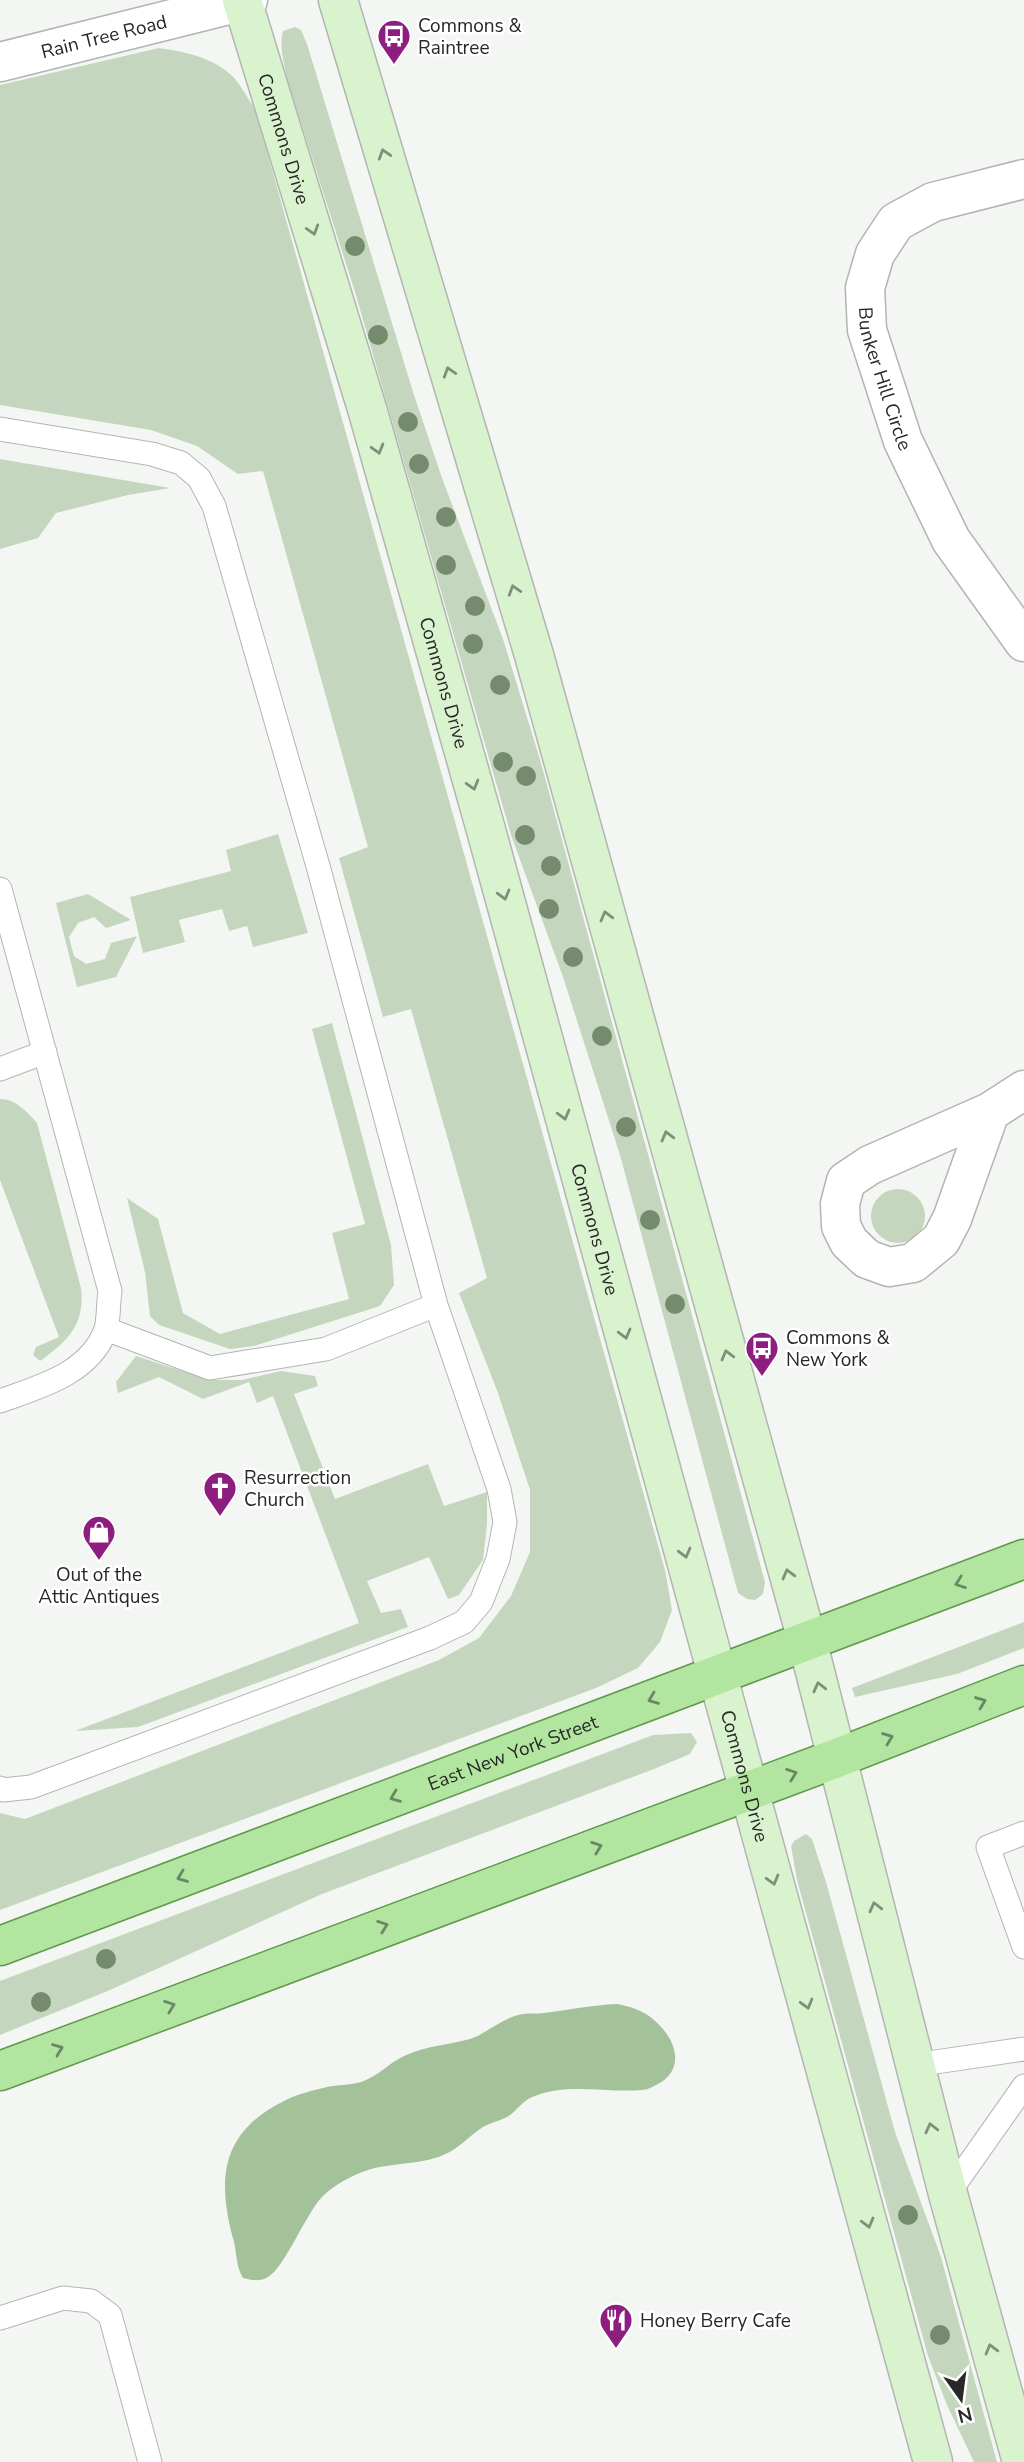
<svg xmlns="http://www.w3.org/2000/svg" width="1024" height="2462" viewBox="0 0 1024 2462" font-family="'Nunito Sans',sans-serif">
  <rect width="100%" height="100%" fill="#f3f6f3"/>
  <!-- green -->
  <path fill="#c4d7be" d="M295 27 301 30 307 44 413 392 442 478 503 639 541 763 765 1582 763 1594 755 1600 747 1599 738 1593 620 1155 563 977 511 835 355 292 287 79C284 62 279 47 283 31Z
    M159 48C186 52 217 58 236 80 243 89 248 99 255 109L665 1570 672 1610 660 1642 638 1668 596 1688 0 1910V1813L25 1819 439 1660 479 1638 511 1596 530 1552V1490L498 1393 459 1293 487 1278 411 1009 383 1017 339 858 368 847 263 471 238 474 197 446 151 430 0 405V85Z
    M0 459 170 488 128 495 56 513 38 538 0 549Z
    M278 834 308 933 253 947 247 926 229 931 222 909 179 920 185 942 143 953 130 897 231 871 226 850Z
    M88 894 131 920 106 928 94 917 78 923 69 937 74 956 86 964 105 959 111 943 137 936 116 977 77 987 56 903Z
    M332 1023 391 1245 394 1285 380 1306 254 1346 230 1349 159 1325 150 1316 145 1272 127 1198 158 1219 183 1313 220 1334 349 1299 332 1233 365 1224 312 1029Z
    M0 1099C16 1099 27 1112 37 1123L81 1288C85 1325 68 1341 40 1361L33 1355 36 1347 59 1337 0 1180Z
    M871 1216a27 27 0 1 1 54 0a27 27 0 1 1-54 0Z
    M136 1356 210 1380H242L281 1371 315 1376 318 1386 294 1394 335 1499 428 1464 444 1506 487 1492V1524L483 1560 459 1595 448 1599 429 1557 367 1581 381 1613 401 1609 408 1627 138 1727 75 1731 359 1623 273 1396 257 1403 249 1382 203 1399 159 1377 118 1393 116 1382Z
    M1024 1622V1648L957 1674 855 1697 852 1688Z
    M691 1733 697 1742 690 1754 654 1769 322 1894 110 1990 0 2035V1981L653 1735Z
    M806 1834 812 1839 826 1882 895 2132 941 2257 997 2462H974L947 2405 928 2356 797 1880 791 1846 794 1841Z"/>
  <!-- water -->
  <path fill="#a4c29a" d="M617 2004C637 2008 649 2013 662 2028 679 2047 682 2073 656 2085 652 2087 647 2090 642 2090 604 2093 568 2082 532 2097 522 2101 516 2112 507 2117 499 2121 490 2123 483 2127 472 2134 464 2143 453 2150 430 2165 397 2162 371 2169 354 2174 333 2185 321 2198 305 2216 284 2268 268 2277 260 2282 251 2280 243 2278 236 2266 237 2255 234 2242 216 2178 221 2131 286 2100 298 2094 314 2090 327 2087 341 2084 355 2086 368 2079 381 2073 391 2062 404 2056 425 2046 448 2045 470 2039 488 2033 503 2017 523 2014 529 2013 537 2014 544 2013 569 2010 592 2005 617 2004Z"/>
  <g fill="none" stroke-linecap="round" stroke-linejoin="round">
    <defs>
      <path id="lane" d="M0 429 152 454 181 463 199 478 214 506 318 866 436 1305 499 1489 505 1522 498 1559 481 1602 464 1622 430 1638 31 1787 3 1790 0 1788
        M0 889 110 1291C108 1303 109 1318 106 1329 90 1374 39 1387 0 1401
        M0 1069 45 1052
        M106 1329 210 1368 326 1349 436 1305
        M1024 1833 988 1847 1024 1947
        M915 2065 1024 2049
        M948 2194 1024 2086
        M0 2318 63 2298 91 2301 110 2315 150 2462"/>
      <g id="street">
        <path id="s1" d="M0 62 248 0"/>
        <path id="s2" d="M1024 179 933 202 896 222 875 254 865 288 867 330 903 441 951 540 1024 642"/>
        <path d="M990 1112 952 1219 941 1240 913 1263 889 1267 867 1259 849 1242 841 1226 840 1204 846 1181 870 1165 990 1112 1024 1090"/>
      </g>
      <g id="secondary">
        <path id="s3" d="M242 0 368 412 486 830 933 2462"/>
        <path d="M338 0 534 655 807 1640 948 2194 1022 2462"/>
      </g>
      <g id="primary">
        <path id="s4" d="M0 1946 1024 1559"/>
        <path d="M0 2071 837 1758 1024 1685"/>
      </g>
    </defs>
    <!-- lane casing -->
    <use href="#lane" stroke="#b3b5b2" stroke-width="25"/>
    <!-- street casing -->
    <use href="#street" stroke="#b3b5b2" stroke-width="41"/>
    <!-- secondary casing -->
    <use href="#secondary" stroke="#b3b5b2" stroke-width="41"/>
    <!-- primary casing -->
    <use href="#primary" stroke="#60994c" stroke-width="41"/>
    <!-- lane -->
    <use href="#lane" stroke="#fff" stroke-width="23"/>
    <!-- street -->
    <use href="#street" stroke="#fff" stroke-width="38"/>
    <!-- secondary -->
    <use href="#secondary" stroke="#d9f3cf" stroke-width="38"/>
    <!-- primary -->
    <use href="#primary" stroke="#b2e6a0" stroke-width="38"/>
  </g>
  <!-- trees -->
  <g fill="#748c6d">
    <circle cx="355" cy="246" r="10"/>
    <circle cx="378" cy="335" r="10"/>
    <circle cx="408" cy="422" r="10"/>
    <circle cx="419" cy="464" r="10"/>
    <circle cx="446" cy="517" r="10"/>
    <circle cx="446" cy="565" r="10"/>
    <circle cx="475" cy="606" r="10"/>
    <circle cx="473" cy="644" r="10"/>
    <circle cx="500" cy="685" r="10"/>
    <circle cx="503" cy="762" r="10"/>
    <circle cx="526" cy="776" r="10"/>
    <circle cx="525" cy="835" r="10"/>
    <circle cx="551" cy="866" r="10"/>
    <circle cx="549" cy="909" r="10"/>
    <circle cx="573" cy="957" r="10"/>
    <circle cx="602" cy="1036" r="10"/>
    <circle cx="626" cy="1127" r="10"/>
    <circle cx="650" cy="1220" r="10"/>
    <circle cx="675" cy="1304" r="10"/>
    <circle cx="106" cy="1959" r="10"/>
    <circle cx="41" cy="2002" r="10"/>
    <circle cx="908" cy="2215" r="10"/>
    <circle cx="940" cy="2335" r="10"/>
  </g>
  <!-- one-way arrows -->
  <defs><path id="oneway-chevron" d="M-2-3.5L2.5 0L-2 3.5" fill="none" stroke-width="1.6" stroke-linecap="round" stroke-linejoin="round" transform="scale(1.75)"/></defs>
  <g stroke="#808e7b">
    <use href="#oneway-chevron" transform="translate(384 154) rotate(-107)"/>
    <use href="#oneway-chevron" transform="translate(313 230) rotate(73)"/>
    <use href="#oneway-chevron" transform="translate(449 372) rotate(-107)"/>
    <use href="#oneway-chevron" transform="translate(378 449) rotate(74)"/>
    <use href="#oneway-chevron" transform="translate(514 590) rotate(-107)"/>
    <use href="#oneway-chevron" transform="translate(473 785) rotate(74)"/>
    <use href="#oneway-chevron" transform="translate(504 895) rotate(75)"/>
    <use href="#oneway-chevron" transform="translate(606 916) rotate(-105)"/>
    <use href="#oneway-chevron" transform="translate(564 1115) rotate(75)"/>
    <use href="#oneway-chevron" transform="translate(667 1136) rotate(-105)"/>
    <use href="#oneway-chevron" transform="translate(625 1334) rotate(75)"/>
    <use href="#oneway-chevron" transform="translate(727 1355) rotate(-105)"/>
    <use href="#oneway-chevron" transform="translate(685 1553) rotate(75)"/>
    <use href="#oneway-chevron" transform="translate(788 1574) rotate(-105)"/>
    <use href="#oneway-chevron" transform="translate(819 1687) rotate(-104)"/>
    <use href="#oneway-chevron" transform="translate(773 1880) rotate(74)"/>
    <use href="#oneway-chevron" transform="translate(875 1907) rotate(-104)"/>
    <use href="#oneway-chevron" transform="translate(807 2004) rotate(74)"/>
    <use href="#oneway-chevron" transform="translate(931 2128) rotate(-104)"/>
    <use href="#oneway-chevron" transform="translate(868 2223) rotate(75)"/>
    <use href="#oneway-chevron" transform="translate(991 2349) rotate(-105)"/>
  </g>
  <g stroke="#6c8764">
    <use href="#oneway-chevron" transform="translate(960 1583) rotate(160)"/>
    <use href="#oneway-chevron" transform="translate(653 1699) rotate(159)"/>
    <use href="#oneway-chevron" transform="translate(981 1702) rotate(-21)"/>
    <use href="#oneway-chevron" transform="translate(888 1738) rotate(-21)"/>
    <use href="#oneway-chevron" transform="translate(792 1774) rotate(-20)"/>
    <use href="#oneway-chevron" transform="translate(395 1797) rotate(159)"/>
    <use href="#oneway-chevron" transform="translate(597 1847) rotate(-20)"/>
    <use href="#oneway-chevron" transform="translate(182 1877) rotate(159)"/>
    <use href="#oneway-chevron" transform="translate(383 1926) rotate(-20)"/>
    <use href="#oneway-chevron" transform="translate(170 2006) rotate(-20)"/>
    <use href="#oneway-chevron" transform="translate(58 2049) rotate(-21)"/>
  </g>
  <!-- icons -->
  <defs>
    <symbol id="bus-pin" viewBox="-11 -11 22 30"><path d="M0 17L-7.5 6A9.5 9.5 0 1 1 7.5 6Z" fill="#8d1e80" stroke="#fff"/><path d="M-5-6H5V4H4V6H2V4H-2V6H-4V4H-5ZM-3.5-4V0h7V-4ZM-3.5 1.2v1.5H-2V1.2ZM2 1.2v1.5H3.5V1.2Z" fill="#fff"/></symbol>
    <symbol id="church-pin" viewBox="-11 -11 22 30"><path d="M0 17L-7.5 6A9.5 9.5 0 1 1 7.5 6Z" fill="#8d1e80" stroke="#fff"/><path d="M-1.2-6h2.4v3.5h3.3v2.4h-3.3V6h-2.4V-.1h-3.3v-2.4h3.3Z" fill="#fff"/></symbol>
    <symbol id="shop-pin" viewBox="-11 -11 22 30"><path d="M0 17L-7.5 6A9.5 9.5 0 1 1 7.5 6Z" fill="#8d1e80" stroke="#fff"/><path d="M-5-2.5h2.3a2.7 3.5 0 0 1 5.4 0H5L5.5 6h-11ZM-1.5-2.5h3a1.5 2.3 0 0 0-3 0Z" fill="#fff"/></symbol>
    <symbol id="restaurant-pin" viewBox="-11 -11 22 30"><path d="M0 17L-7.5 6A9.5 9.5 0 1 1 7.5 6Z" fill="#8d1e80" stroke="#fff"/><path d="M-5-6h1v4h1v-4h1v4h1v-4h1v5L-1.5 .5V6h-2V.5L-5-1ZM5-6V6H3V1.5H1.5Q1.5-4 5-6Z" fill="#fff"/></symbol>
  </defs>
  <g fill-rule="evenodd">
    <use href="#bus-pin" x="375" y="17" width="38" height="52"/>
    <use href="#bus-pin" x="743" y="1329" width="38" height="52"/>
    <use href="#church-pin" x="201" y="1469" width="38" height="52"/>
    <use href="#shop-pin" x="80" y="1513" width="38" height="52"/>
    <use href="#restaurant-pin" x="597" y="2301" width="38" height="52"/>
  </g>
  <g text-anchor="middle" stroke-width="5" stroke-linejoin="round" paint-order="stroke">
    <!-- poi labels -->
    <g font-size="19" fill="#272827" stroke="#fff" text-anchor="start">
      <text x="418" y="32">Commons &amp;<tspan x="418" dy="22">Raintree</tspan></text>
      <text x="786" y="1344">Commons &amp;<tspan x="786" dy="22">New York</tspan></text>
      <text x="244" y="1484">Resurrection<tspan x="244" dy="22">Church</tspan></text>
      <text x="99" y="1581" text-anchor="middle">Out of the<tspan x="99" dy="22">Attic Antiques</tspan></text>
      <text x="640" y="2327">Honey Berry Cafe</text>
    </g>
    <!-- street labels -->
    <g font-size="19" fill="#272827" stroke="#fff">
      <text dy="7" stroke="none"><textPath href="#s1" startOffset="107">Rain Tree Road</textPath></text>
      <text dy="7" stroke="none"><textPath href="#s3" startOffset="145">Commons Drive</textPath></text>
      <text dy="7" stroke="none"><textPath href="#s2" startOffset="303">Bunker Hill Circle</textPath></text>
      <text dy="7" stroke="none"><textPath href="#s3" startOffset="712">Commons Drive</textPath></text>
      <text dy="7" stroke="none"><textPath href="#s3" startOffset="1279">Commons Drive</textPath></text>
      <text dy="7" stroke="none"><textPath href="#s4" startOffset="548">East New York Street</textPath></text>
      <text dy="7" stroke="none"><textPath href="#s3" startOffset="1846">Commons Drive</textPath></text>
    </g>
  </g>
  <!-- north arrow -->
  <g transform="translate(961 2399) rotate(166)" stroke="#ffffff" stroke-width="5" paint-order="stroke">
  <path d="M0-5L12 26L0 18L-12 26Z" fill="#272827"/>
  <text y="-10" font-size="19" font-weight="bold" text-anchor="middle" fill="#272827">N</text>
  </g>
</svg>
